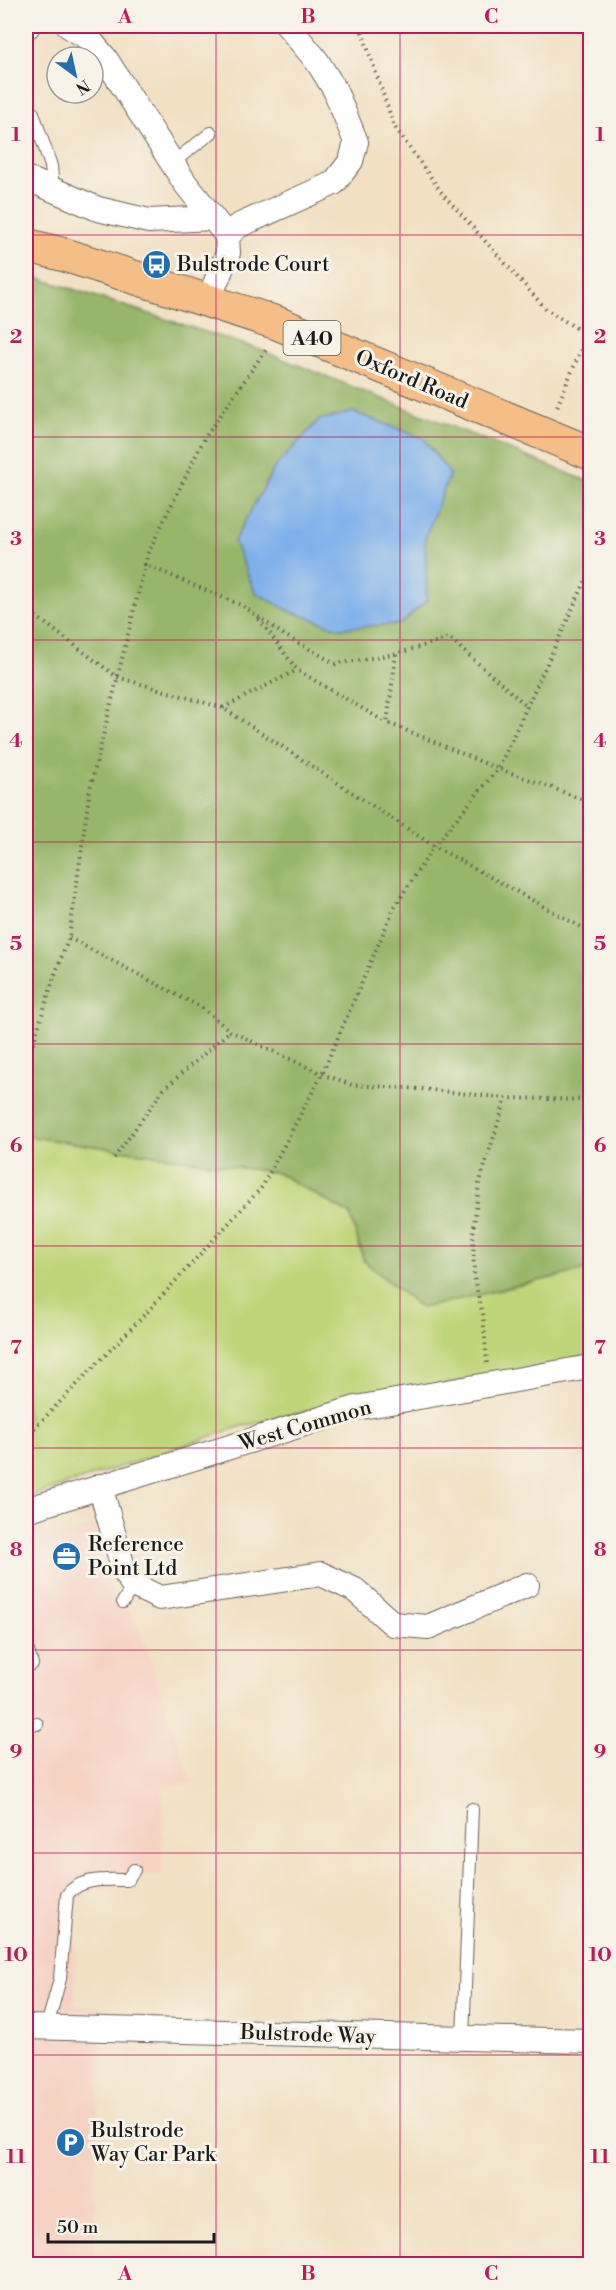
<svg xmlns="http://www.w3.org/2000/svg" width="616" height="2290" viewBox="0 0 616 2290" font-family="'Libre Bodoni',serif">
  <rect width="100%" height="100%" fill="#f7f3e8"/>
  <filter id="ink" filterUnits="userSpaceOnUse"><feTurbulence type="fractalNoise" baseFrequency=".0167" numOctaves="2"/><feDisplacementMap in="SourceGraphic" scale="12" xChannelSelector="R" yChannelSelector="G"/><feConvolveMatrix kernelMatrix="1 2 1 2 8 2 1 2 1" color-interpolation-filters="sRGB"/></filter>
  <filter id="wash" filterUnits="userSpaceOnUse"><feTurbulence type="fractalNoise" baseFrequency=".008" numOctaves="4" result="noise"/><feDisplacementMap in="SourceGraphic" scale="24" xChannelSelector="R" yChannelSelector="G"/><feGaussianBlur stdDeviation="1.35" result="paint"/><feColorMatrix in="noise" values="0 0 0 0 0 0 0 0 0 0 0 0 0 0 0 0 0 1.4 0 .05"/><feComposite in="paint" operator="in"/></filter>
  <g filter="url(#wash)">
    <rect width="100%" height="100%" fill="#f1e0c2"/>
    <!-- built -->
    <path fill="#f5d2c2" d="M40 1520 47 1540 97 1525 112 1593 123 1602 141 1633 192 1783 163 1788 162 1875H142L133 1887 93 1890 79 1899 77 1905 74 2005 101 2006 94 2264H26V1524Z"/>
    <!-- green -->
    <path fill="#bfd579" stroke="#6e784a" stroke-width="1.5" d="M26 1136 278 1173 350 1214 364 1261 421 1308 590 1269V1358L356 1400 239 1427 26 1498Z"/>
    <!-- forest -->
    <path fill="#97b669" stroke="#5a6942" stroke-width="1.5" fill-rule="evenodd" d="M26 274 258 349 590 482V1269L421 1308 364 1261 350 1214 278 1173 26 1136ZM353 412 423 438 449 474 425 537 427 600 255 592 235 541 275 467Z"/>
    <!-- water -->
    <path fill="#7eb0ea" stroke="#4d6683" stroke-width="1.5" d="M353 412 423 438 450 474 425 537 427 600 401 624 339 628 289 611 255 592 234 541 275 467 319 420Z"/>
  </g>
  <g filter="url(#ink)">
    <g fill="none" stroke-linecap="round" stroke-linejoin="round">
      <defs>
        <path id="service" d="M33 113 51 166 53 190
          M172 163 211 133
          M123 1602 133 1585
          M26 1645 32 1664
          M26 1723 37 1724
          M47 2026 60 1979 67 1895C80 1877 107 1880 127 1880L134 1870
          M463 2038 472 1809"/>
        <path id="minor" d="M26 26H28
          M69 26 88 38 105 58 185 183 227 236 228 253 208 301
          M26 178 98 209 149 221 213 218
          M227 236 238 226 334 183 351 161 356 142 335 90 317 61 288 26
          M100 1486 124 1571 133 1585 160 1598 321 1574 355 1590 393 1624 428 1627 527 1585
          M26 1510 356 1408 590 1367
          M26 2027 590 2041"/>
        <path id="primary" d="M26 245 65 255 277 323 590 453"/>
      </defs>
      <!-- service casing -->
      <use href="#service" stroke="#676156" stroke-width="14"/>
      <!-- minor casing -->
      <use href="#minor" stroke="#676156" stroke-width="26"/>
      <!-- primary casing -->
      <use href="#primary" stroke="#676156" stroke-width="35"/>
      <!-- path -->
      <path stroke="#676156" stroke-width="4" stroke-dasharray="1.5 4.5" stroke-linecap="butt" d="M360 26 394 126 442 193 546 309 587 335 556 409
        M144 564 243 606 284 635 336 664 396 654 449 638 528 707
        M26 609 117 677 223 708 434 846 590 932
        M259 619 297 670 387 723
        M396 654 387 723C425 737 461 754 499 769 530 780 561 790 590 803
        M223 708 297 670
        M69 938 202 1008 230 1031 322 1074 352 1085 422 1089 506 1098 590 1100
        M26 1066 54 977 69 938 90 789 148 553 204 439 267 348
        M114 1158 164 1089 230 1031
        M487 1363 483 1315 474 1278 473 1234 479 1184 506 1098
        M26 1437 148 1311 262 1187 322 1074 394 908 434 846 498 769 590 571"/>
      <!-- service -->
      <use href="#service" stroke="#fff" stroke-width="12"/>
      <!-- minor -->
      <use href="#minor" stroke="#fff" stroke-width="24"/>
      <!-- primary -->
      <use href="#primary" stroke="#f6be87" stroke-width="33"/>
    </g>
  </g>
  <!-- grid -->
  <path fill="none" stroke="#c2185b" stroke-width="1.5" stroke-opacity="0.55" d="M216 26V2264M400 26V2264M26 235H590M26 437H590M26 640H590M26 842H590M26 1044H590M26 1246H590M26 1448H590M26 1650H590M26 1853H590M26 2055H590"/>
  <!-- icons -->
  <defs>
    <symbol id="bus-disc" viewBox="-11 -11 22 22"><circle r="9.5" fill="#1f6fb2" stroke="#f7f3e8"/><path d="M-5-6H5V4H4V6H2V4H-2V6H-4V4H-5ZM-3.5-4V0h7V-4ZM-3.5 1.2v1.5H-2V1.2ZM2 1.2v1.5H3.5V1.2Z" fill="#fff"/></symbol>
    <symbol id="office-disc" viewBox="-11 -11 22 22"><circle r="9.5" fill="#1f6fb2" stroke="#f7f3e8"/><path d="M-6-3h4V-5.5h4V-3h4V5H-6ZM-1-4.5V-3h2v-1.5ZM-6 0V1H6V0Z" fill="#fff"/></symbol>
    <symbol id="parking-disc" viewBox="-11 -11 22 22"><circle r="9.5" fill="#1f6fb2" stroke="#f7f3e8"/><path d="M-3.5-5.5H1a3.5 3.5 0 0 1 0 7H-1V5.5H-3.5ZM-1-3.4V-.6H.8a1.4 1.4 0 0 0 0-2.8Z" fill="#fff"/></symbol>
  </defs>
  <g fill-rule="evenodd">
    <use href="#bus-disc" x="140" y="248" width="33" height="33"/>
    <use href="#office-disc" x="50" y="1540" width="33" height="33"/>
    <use href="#parking-disc" x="54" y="2126" width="33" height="33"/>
  </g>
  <g text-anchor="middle" stroke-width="6" stroke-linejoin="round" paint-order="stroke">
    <!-- shield labels -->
    <rect fill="#f7f3e8" stroke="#5e5c59" stroke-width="1.5" x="283.5" y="321" width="57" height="34" rx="4.5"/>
    <g font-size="20" font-weight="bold" fill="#1c1c1c">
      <text x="312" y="345">A40</text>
    </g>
    <!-- poi labels -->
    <g font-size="21" fill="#1c1c1c" stroke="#f7f3e8" text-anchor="start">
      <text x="177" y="271">Bulstrode Court</text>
      <text x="88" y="1551">Reference<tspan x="88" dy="24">Point Ltd</tspan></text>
      <text x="91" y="2137">Bulstrode<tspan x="91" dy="24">Way Car Park</tspan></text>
    </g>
    <!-- street labels -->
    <g font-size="21" fill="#1c1c1c" stroke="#f7f3e8">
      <text transform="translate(412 379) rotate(23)" y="7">Oxford Road</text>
      <text transform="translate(305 1425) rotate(-16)" y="7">West Common</text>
      <text transform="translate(308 2034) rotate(2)" y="7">Bulstrode Way</text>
    </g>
  </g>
  <!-- margin -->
  <rect width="616" height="2290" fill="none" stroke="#f7f3e8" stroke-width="66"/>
  <!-- north arrow -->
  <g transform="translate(75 75) rotate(147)"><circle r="28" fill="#f7f3e8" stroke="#9f9d96" stroke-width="1.5"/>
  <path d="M0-4.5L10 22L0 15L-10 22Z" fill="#1f6fb2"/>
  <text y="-9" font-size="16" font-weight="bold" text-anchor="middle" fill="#1c1c1c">N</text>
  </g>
  <!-- scale -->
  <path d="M48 2233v9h166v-9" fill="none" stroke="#1c1c1c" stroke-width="3"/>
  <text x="57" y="2233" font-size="18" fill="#1c1c1c" stroke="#f7f3e8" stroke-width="4.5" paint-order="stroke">50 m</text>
  <rect x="33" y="33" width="550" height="2224" fill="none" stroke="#c2185b" stroke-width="2"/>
  <g font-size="20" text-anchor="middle" font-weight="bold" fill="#c2185b">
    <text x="125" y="23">A</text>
    <text x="308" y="23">B</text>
    <text x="491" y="23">C</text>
    <text x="16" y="141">1</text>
    <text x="600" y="141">1</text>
    <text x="16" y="343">2</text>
    <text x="600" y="343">2</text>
    <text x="16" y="545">3</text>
    <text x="600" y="545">3</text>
    <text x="16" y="747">4</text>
    <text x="600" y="747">4</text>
    <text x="16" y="950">5</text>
    <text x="600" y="950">5</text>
    <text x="16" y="1152">6</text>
    <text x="600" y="1152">6</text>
    <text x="16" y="1354">7</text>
    <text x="600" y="1354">7</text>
    <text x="16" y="1556">8</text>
    <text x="600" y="1556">8</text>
    <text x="16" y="1758">9</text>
    <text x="600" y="1758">9</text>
    <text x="16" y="1961">10</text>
    <text x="600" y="1961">10</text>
    <text x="16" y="2163">11</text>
    <text x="600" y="2163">11</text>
    <text x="125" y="2280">A</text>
    <text x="308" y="2280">B</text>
    <text x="491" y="2280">C</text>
  </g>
</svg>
